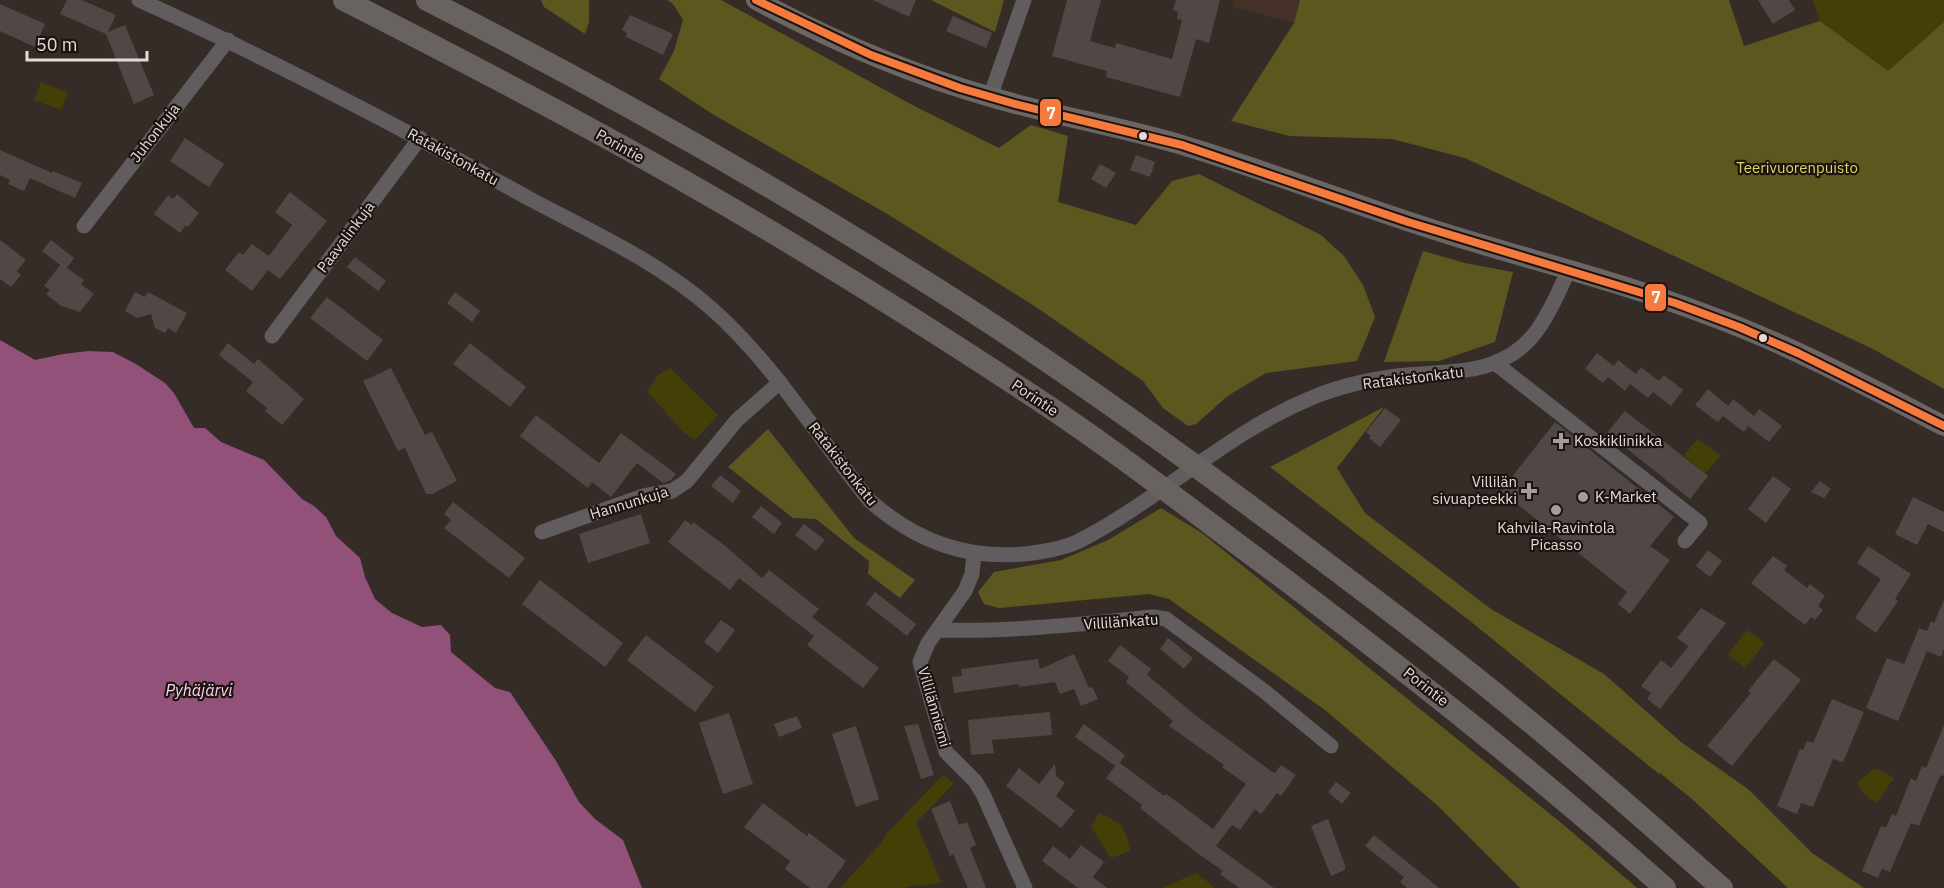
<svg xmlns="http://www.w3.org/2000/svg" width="1944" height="888" viewBox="0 0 1944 888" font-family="'IBM Plex Sans',sans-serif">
  <rect width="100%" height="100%" fill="#352c28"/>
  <!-- built -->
  <path fill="#453128" d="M1234 0H1300L1294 23 1233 7Z"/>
  <!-- green -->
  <path fill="#443f07" d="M1813 0H1944V22L1888 71 1820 21Z
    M41 82 68 93 61 110 34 100Z
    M670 368 718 415 695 440 682 431 647 391 659 374Z
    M1697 439 1721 455 1705 474 1684 456Z
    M1747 630 1765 643 1745 668 1728 654Z
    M1878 769 1894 778 1877 803 1866 796 1858 785 1859 781 1873 770Z
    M943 775 954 783 916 823 941 882C923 888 920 883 904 888H840L881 843 887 833Z
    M1099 813C1124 824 1125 825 1130 851L1111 858 1091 827Z
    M1197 873 1215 888H1161Z"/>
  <!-- forest -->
  <path fill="#5c571e" d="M541 0H589V22L585 34 544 7Z
    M667 0H721L916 107 999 148 1031 125 1068 136 1058 202 1136 225 1172 181 1199 174 1321 235 1344 256 1363 285 1375 317 1357 361 1266 373 1229 395 1196 424 1188 426 1163 408 1143 381 1033 305 889 215 714 115 659 79 674 51 683 20 673 4Z
    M931 0H1004L995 32Z
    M1300 0H1729L1744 46 1820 21 1888 71 1944 22V389L1873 349 1465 158 1392 139 1290 136 1231 121 1294 23Z
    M1423 251 1465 263 1513 272 1495 342 1439 361 1384 362Z
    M1384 407 1337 468 1365 513 1491 609 1604 674 1681 742 1748 789 1812 853 1864 888H1788L1692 799 1660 773 1659 774 1470 621 1270 467Z
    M768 429 854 538 915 580 900 598 868 574 869 561 816 519 793 518 728 467Z
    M1161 508 1202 533 1565 826 1637 888H1520L1437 805 1325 710 1169 599 1149 594 999 608 984 604 978 592 994 572 1061 560 1108 540Z"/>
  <!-- water -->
  <path fill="#915179" d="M0 340 35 360 63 354 88 351 113 352 136 364 165 383 174 393 194 428H205L221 442 264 460 302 499 314 506 326 517 336 536 360 558 365 577 375 599 392 613 422 627 441 625 450 635 451 652 495 688 510 692 556 761 579 802 595 819 623 840 642 888H0Z"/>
  <!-- building -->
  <path fill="#4f4844" d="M67 0H82L116 15 108 32 125 25 154 95 134 104 106 34 60 14Z
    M873 0H916L909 17Z
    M1067 0H1101L1090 41 1115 48 1116 43 1172 59 1182 20 1177 19 1178 12 1173 10 1176 0H1220L1209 43 1196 39 1180 97 1106 77 1107 71 1052 56Z
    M1758 0H1789L1795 10 1773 24Z
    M0 4 45 24 35 47 0 31Z
    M630 15 673 34 663 55 626 37 627 33 622 30Z
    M953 16 992 33 986 48 946 31Z
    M185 138 224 164 209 187 170 161Z
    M0 150 52 173 53 171 82 183 75 198 30 178 24 191 8 184 10 180 0 175Z
    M1136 155 1155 162 1150 177 1130 170Z
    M1100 164 1116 173 1106 188 1091 179Z
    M290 192 327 221 280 279 268 270 252 291 225 270 239 252 243 255 252 244 269 256 292 225 275 212Z
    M177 194 199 213 188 227 186 225 180 233 154 214 168 195 173 199Z
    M0 240 26 260 17 271 21 275 11 287 0 279Z
    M51 240 74 258 67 268 84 280 81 284 94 294 80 312 61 306 46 294 50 290 44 286 60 265 42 251Z
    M355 257 386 281 378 291 347 267Z
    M135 292 145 297 148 292 187 313 176 333 168 328 165 333 155 328 151 314 137 318 125 311Z
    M455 292 480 311 472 322 447 303Z
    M327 297 383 340 367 361 310 318Z
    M228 343 254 364 258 359 304 399 282 425 265 411 267 408 246 391 253 382 219 355Z
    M470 343 526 387 510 407 453 364Z
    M1597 353 1614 366 1618 360 1636 374 1641 367 1659 381 1664 375 1683 390 1671 406 1653 392 1648 398 1630 384 1625 391 1608 377 1603 383 1585 369Z
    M391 368 425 435 432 432 457 481 432 494H426L405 448 398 451 363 381Z
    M1708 389 1728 406 1733 399 1754 416 1759 409 1782 426 1769 442 1748 426 1744 432 1723 416 1718 422 1695 405Z
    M1385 408 1401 420 1380 447 1369 438 1371 436 1366 432Z
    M1625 411 1708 476 1690 499 1607 433Z
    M536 415 599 463 621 433 676 474 671 480 663 483 637 463 611 497 592 482 588 488 520 436Z
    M1555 422 1674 517 1650 546 1670 560 1630 614 1618 604 1627 592 1501 491Z
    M720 475 741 491 733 503 711 486Z
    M1773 476 1791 489 1766 523 1748 509Z
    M1820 481 1831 489 1824 498 1811 492Z
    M1913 497 1944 512V532L1928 524 1917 545 1895 534Z
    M453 502 525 558 509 578 444 528 451 520 444 514Z
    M761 506 782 523 774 534 752 517Z
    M641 514 650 543 588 563 579 534Z
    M685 520 692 525 693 522 724 545 762 578 769 570 819 609 812 617 879 668 863 688 807 645 814 636 739 578 730 590 668 542Z
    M804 524 825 540 816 551 795 535Z
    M1868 546 1911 574 1895 599 1898 601 1876 633 1855 618 1881 579 1857 563Z
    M1708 550 1722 561 1710 577 1696 566Z
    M1773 556 1787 566 1784 570 1807 588 1810 584 1825 596 1818 606 1823 610 1815 620 1811 617 1805 625 1751 583Z
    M540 580 623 643 605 667 522 604Z
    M875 592 916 624 907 636 866 604Z
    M1944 600V649L1941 657 1927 651 1898 721 1866 708 1887 658 1904 664 1919 628 1927 631 1931 621 1934 623Z
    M1701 608 1726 623 1660 709 1647 699 1651 693 1641 686 1661 660 1671 668 1687 648 1688 646 1677 638Z
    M721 620 735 630 718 653 704 642Z
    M646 635 714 687 695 712 627 660Z
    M1168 638 1193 658 1184 669 1160 649Z
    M1120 645 1151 669 1147 675 1199 718 1271 771 1275 773 1281 765 1296 775 1281 796 1277 793 1261 814 1255 809 1240 830 1232 825 1216 846 1274 888H1239L1220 874 1223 871 1197 853 1140 808 1142 805 1106 778 1115 766 1075 737 1084 724 1125 755 1120 763 1164 796 1166 794 1180 804 1213 829 1246 784 1222 767 1224 765 1169 726 1173 721 1126 682 1129 677 1108 661Z
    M1074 654 1089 688 1092 687 1098 699 1081 706 1074 689 1060 694 1055 682 1019 687V684L954 693 952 677 962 676 961 669 1038 659 1040 669Z
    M1774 659 1801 680 1732 766 1707 746 1751 693 1748 691Z
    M1832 699 1864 712 1843 762 1833 759 1813 807 1801 803 1797 814 1777 806 1800 749 1803 750 1807 741 1813 743Z
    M1050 712 1052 735 992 740 994 753 971 755 968 720Z
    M729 713 753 784 723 794 699 723Z
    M797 716 802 728 779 737 774 724Z
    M918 724 934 775 921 779 904 726Z
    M1944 725V776L1941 775 1937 783 1919 826 1911 823 1890 872 1882 869 1878 878 1862 871 1881 826 1886 828 1892 814 1896 816 1911 778 1916 781 1922 766 1926 768Z
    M856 726 879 799 856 807 832 734Z
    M1055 764 1056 776 1065 783 1056 796 1075 811 1061 828 1006 786 1019 768 1039 784Z
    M1336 782 1351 793 1342 804 1328 792Z
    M950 801 959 825 967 822 976 845 970 848 986 888H968L953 854 950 856 931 809Z
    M763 803 807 836 809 833 846 861 827 888H810L785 869 790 861 744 827Z
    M1328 819 1345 865V870L1331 876 1311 826Z
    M1374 835 1439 888H1407L1400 882 1404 877 1365 846Z
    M1081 845 1104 862 1093 877 1107 888H1078L1042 861 1053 846 1070 859Z"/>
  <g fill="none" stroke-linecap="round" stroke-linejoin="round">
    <!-- minor -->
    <path stroke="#615c5d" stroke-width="15" d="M139 0C273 60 402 128 530 199 592 232 659 262 712 309 775 365 817 437 870 501 918 543 970 561 1033 553 1047 551 1064 548 1077 542 1158 501 1225 434 1309 399 1336 387 1367 380 1397 376 1448 370 1504 378 1538 329 1551 311 1560 289 1569 269
      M990 97 1024 0
      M84 226 228 40
      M272 336 420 138
      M1495 363 1700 523 1685 541
      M542 532 643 496 672 491 687 481 737 420 780 382
      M974 554 972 574 965 591 928 643 920 662 946 752 975 781 983 794 1025 888
      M939 630C1011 632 1082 624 1153 617L1166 619 1264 691 1331 746"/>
    <!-- major -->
    <path stroke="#6b6564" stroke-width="20" d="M756 0C831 40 909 74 991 97 1054 116 1119 126 1182 145 1269 171 1354 205 1441 232 1530 260 1621 282 1708 315 1790 345 1867 386 1944 426"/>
    <!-- highway -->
    <path stroke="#686260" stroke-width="22" d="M344 0C458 58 572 117 684 181 800 247 914 318 1025 391 1113 448 1195 513 1279 575 1411 675 1541 777 1665 888
      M427 0C608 92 785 192 956 301 1072 375 1183 456 1293 538 1373 598 1453 658 1530 722 1596 776 1658 832 1722 888"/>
    <defs>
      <path id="bus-1" d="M756 0 871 55 960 88 1015 104 1182 145 1408 222 1675 303 1739 327 1798 353 1944 426"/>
    </defs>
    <!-- bus-1 casing -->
    <use href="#bus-1" stroke="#1c1411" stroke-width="12"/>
    <!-- bus-1 -->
    <use href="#bus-1" stroke="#f6793e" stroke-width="8"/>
  </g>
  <!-- markers -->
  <g fill="#e5dad5" stroke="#1c1411" stroke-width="2">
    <circle cx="1143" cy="136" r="5"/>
    <circle cx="1763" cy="338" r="5"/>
  </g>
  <g fill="#a79d98" stroke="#1c1411" stroke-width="2">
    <path d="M1558 432h6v6h6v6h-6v6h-6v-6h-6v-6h6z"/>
    <path d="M1526 482h6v6h6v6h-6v6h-6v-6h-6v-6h6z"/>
    <circle cx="1583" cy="497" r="6"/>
    <circle cx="1556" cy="510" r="6"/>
  </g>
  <g text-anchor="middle" stroke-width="4.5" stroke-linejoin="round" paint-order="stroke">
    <!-- street labels -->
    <g font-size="15" fill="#e5dad5" stroke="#1c1411">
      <text transform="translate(155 133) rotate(-52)" y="5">Juhonkuja</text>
      <text transform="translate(620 146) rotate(29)" y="5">Porintie</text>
      <text transform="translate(453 157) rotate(29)" y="5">Ratakistonkatu</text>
      <text transform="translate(346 237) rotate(-53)" y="5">Paavalinkuja</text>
      <text transform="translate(1413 378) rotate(-7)" y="5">Ratakistonkatu</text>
      <text transform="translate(1035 398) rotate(34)" y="5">Porintie</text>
      <text transform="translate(843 464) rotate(52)" y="5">Ratakistonkatu</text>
      <text transform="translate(629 503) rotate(-17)" y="5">Hannunkuja</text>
      <text transform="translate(1121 622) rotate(-4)" y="5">Villilänkatu</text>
      <text transform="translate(1426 687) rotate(38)" y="5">Porintie</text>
      <text transform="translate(934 707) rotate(74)" y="5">Villilänniemi</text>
    </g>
    <!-- park labels -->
    <g font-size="15" fill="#dfd764" stroke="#1c1411">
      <text x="1797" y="173">Teerivuorenpuisto</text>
    </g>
    <!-- poi labels -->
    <g font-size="15" fill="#e5dad5" stroke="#1c1411" text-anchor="start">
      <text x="1574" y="446">Koskiklinikka</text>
      <text x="1517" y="487" text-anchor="end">Villilän<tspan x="1517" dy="17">sivuapteekki</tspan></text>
      <text x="1595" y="502">K-Market</text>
      <text x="1556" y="533" text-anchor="middle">Kahvila-Ravintola<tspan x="1556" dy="17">Picasso</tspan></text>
    </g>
    <!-- water labels -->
    <g font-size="16" font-style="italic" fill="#fcd3eb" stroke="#1c1411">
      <text x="199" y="696">Pyhäjärvi</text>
    </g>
  </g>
  <g stroke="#1c1411" stroke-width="2">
    <rect x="1039" y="98" width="23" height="29" rx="6" fill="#f6793e"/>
    <rect x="1644" y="283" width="23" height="29" rx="6" fill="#f6793e"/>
  </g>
  <g font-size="16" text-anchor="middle" font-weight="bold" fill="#fff">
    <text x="1051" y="119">7</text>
    <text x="1656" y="303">7</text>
  </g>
  <!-- scale -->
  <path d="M27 51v9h120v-9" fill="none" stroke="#e5dad5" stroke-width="3"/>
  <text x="36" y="51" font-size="18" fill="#e5dad5" stroke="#1c1411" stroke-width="4.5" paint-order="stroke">50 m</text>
</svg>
